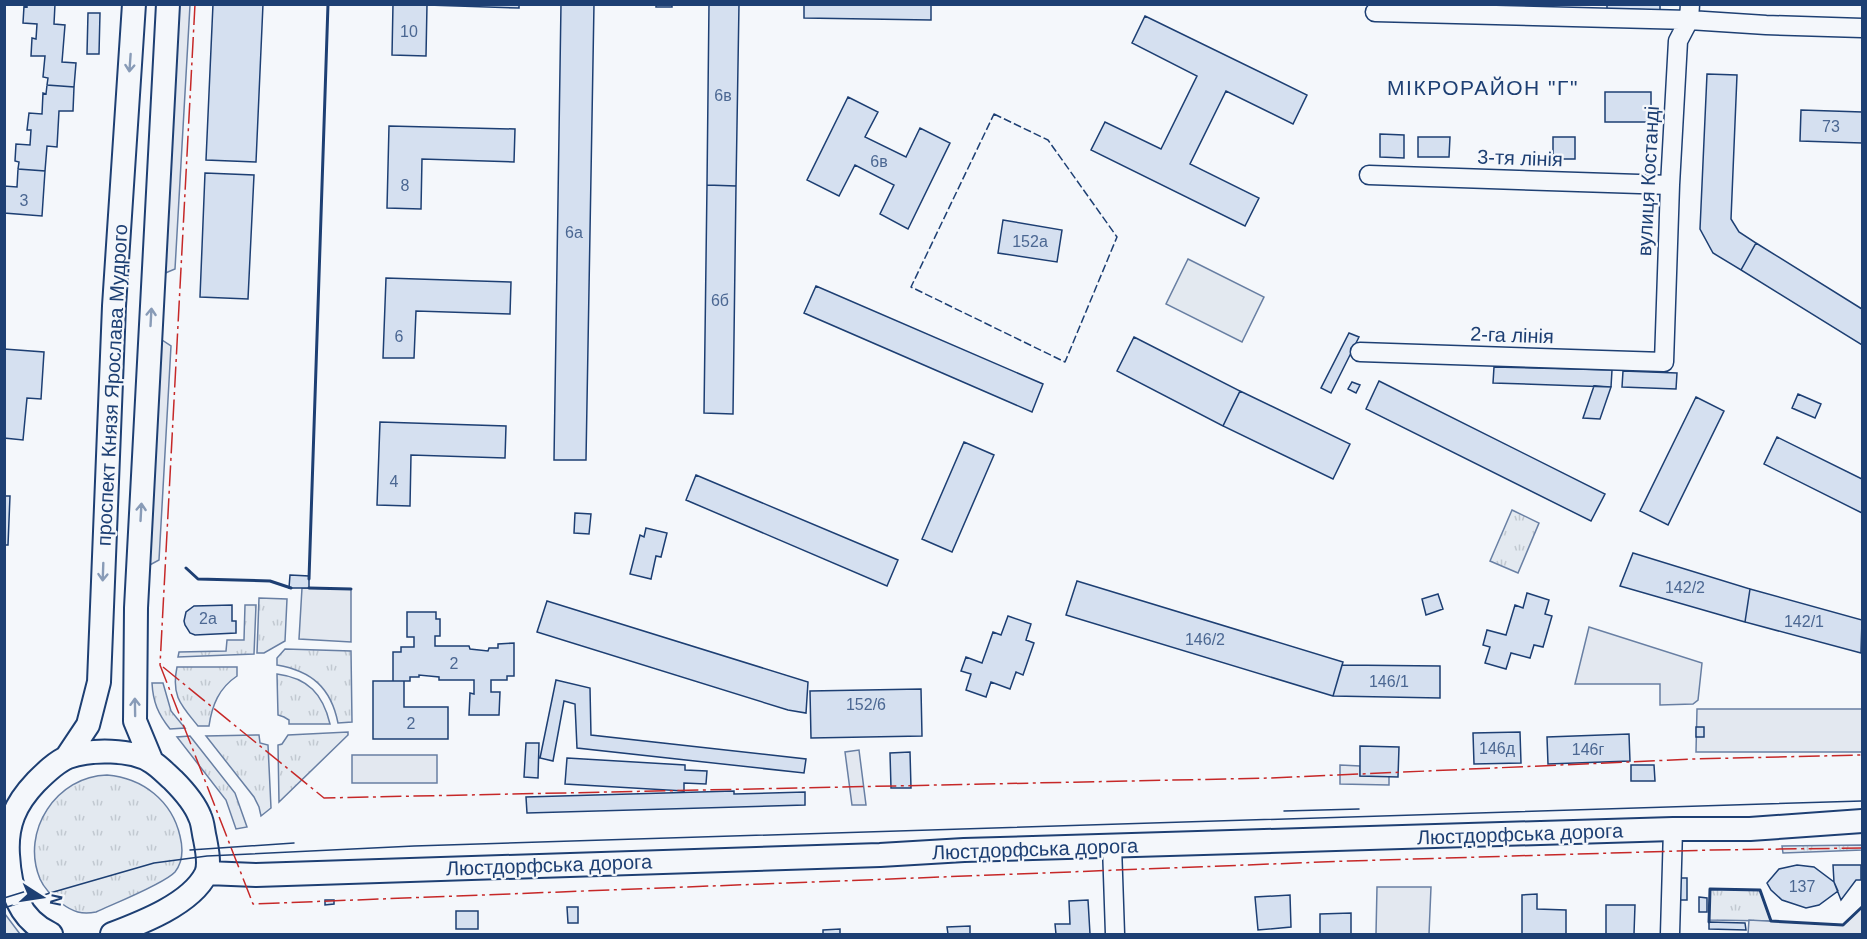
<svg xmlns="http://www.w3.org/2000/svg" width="1867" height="939" viewBox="0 0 1867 939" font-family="Arial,sans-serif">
  <defs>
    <pattern id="grass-tufts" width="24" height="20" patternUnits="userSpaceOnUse" patternTransform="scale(1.5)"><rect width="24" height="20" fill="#e3e9f0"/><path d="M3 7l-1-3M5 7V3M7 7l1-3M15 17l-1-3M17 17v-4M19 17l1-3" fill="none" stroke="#c2c9d1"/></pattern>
  </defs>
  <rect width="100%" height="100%" fill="#f4f7fb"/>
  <!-- grass -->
  <path fill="url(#grass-tufts)" stroke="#687fa3" stroke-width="1.5" d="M1512 510 1539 523 1518 573 1490 561Z
    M259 598 287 599 285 641 264 653H257Z
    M245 605H256L254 654 178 657 179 652 226 651 227 640H244Z
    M285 649 351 651 352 722 338 723C331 688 312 671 277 665V658Z
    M177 667H237V676C219 688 212 705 209 726H198C181 705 171 696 177 667Z
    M277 674C308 678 323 694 330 724H289V720L284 717 278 715Z
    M152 683H163L171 711 185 728 170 729C158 714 153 702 152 683Z
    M348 732V735L279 802 278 745 282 744 288 735Z
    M259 735 260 743 268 745 271 808 261 816 259 807 254 797 206 736Z
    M190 736 235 793 247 827 236 829 226 800 177 737Z
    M107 775C143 778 172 801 180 836 183 848 183 862 175 872 164 884 113 904 96 912 82 915 73 912 61 903 53 897 44 888 40 879 20 831 57 776 107 775Z
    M1862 845V850L1783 853 1782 846Z
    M1710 889 1760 890 1771 921 1709 920Z
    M4 914H5L20 934H5Z"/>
  <!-- pitch -->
  <path fill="#e3e9f0" stroke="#687fa3" stroke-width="1.5" d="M1188 259 1264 297 1242 342 1166 304Z"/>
  <!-- parking -->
  <path fill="#e3e8f0" stroke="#687fa3" stroke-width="1.5" d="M177 5H190L175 269 163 274Z
    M159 338 171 346 159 560 148 566Z
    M302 588 351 589V642L299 639Z
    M1589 627 1702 663 1698 700 1693 704 1660 705V684H1575Z
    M1697 709H1862V752H1696Z
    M859 750 866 805H852L845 752Z
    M352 755H437V783H352Z
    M1340 765 1360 766V776H1389V785L1340 784Z
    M1377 887H1431L1429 934H1376Z
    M1862 907V934H1748L1749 920 1843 925Z"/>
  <!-- building -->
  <path fill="#d5e0f0" stroke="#1d3f73" stroke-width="1.5" d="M27 4H55L54 24 65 25 62 62 76 63 74 87 47 85 48 78 43 77 45 56H31L32 38 36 39 37 24 23 23 24 6 27 7Z
    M213 4H263L256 162 206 160Z
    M519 4V8L427 5 426 56 392 55 393 4Z
    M561 4H594L586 460H554Z
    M656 4H672V7H656Z
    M709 4H739L736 186 707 185Z
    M804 4H931V20L804 18Z
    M1607 4H1660V10L1607 9Z
    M88 13H100L99 54H87Z
    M1145 16 1307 95 1293 124 1226 91 1190 164 1259 198 1245 226 1091 150 1105 122 1161 149 1197 76 1132 43Z
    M1707 74 1737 75 1731 219 1739 232 1756 243 1741 270 1713 253 1700 229Z
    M47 85 74 87 73 111H59L57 147 47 146 45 171 18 169 19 162 15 161 16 144 30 145 31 130H27L29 113 42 114 43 93 46 94Z
    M1605 92H1651V122H1605Z
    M848 97 878 112 865 137 906 157 920 128 950 143 908 229 880 214 894 185 855 165 839 196 807 180Z
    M1801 110 1862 112V143L1800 141Z
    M389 126 515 129 514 162 422 159 421 209 387 208Z
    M1380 134 1404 135V158L1380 157Z
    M1418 137H1450L1449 157H1418Z
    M1553 137H1575V159H1553Z
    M18 169 45 171 42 216 4 213V186L17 187Z
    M205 173 254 175 248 299 200 297Z
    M707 185 736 186 733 414 704 413Z
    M1003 220 1062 230 1057 262 998 253Z
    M1756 243 1862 309V345L1741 270Z
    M386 278 511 282 510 314 416 311 414 358H383Z
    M816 286 1043 384 1032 412 804 313Z
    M1349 333 1359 337 1331 393 1321 388Z
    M1134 337 1240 391 1223 426 1117 371Z
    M4 349 44 352 41 399 27 398 23 440 4 438Z
    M1494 367 1612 370 1611 387 1493 383Z
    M1623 371 1677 373 1676 389 1622 387Z
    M1379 381 1605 494 1591 521 1366 409Z
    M1352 382 1360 385 1356 393 1348 389Z
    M1594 386 1611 387 1600 419 1583 418Z
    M1240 391 1350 444 1333 479 1223 426Z
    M1798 394 1821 404 1815 418 1792 408Z
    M1696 397 1724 411 1668 525 1640 511Z
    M380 422 506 426 505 458 411 455 410 506 377 505Z
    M1777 437 1862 479V513L1764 464Z
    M964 442 994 455 952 552 922 539Z
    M696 475 898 560 887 586 686 500Z
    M4 496H10L8 545H4Z
    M575 513 591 514 589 534 574 533Z
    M646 528 667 533 661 557 656 556 651 579 630 574 640 535 644 537Z
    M1633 553 1750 589 1745 622 1620 586Z
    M290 575 309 576V588H289Z
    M1077 581 1343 662 1333 696 1066 615Z
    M1750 589 1862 620 1861 653 1745 622Z
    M1527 593 1549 600 1545 614 1552 616 1543 647 1534 645 1530 658 1511 653 1506 669 1485 663 1490 647 1483 645 1487 630 1506 635 1515 605 1523 608Z
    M1438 594 1443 609 1426 615 1422 599Z
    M547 601 808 682 806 713 788 710 537 632Z
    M232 605V621H236V633L195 635 190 633 185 625 184 621 186 612 194 606Z
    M407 612H436V619H440V636H435V646H469L470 649 488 651 489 648H498V644L514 643V676H507V680H491V692H500L499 715H469L470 693 474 694V680H439V677L419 675V677H410V681H393V652H401V647H414V637H407Z
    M1008 616 1031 624 1026 640 1034 643 1023 675 1016 672 1010 689 991 682 986 697 966 690 971 674 961 671 966 657 982 663 993 632 1001 635Z
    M1342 665 1440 666V698L1333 696Z
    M556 680 590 688 591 735 806 759 804 773 577 748 575 704 564 701 553 761 540 758Z
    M373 681H404V707H448V739H373Z
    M921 689 922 736 811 738 810 691Z
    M1696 727H1704V737H1696Z
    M1520 732 1521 763 1474 764 1473 733Z
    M1629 734 1630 761 1548 764 1547 737Z
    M526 743H539L538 778 524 777Z
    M1360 746 1399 747 1398 777 1360 776Z
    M910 752 911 788H891L890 753Z
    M567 758 685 765V770L707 771 706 784 684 783V791L565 784Z
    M1631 765H1654L1655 781H1631Z
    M734 791V794L805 792V805L527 813 526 797Z
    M1797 865 1814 867 1834 882 1838 891 1819 905 1806 908 1782 900 1771 890 1767 883 1779 869Z
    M1833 865H1861V880H1856L1841 900 1834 882Z
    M1680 878H1687V900H1680Z
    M1537 894V909L1566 910V934H1522V895Z
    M1290 895 1291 927 1258 930 1255 897Z
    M1699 897 1707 898V912H1699Z
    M325 900H334V904L325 905Z
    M1088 900 1090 934H1056L1055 924H1070L1069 901Z
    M1606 905H1635L1634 934H1606Z
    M567 907H578V923H568Z
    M456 911H478V929H456Z
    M1351 913V934H1320V914Z
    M1709 922 1745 923 1746 930 1709 929Z
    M970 926V934H948L947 927Z
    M840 929V934H823V930Z"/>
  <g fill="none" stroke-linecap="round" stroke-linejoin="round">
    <defs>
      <path id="minor" d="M1375 12 1689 20 1766 25 1862 28
        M1369 175 1670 185
        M1360 352 1664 362 1670 185 1678 41 1689 20 1690 4
        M1112 846 1115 934
        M1670 934 1673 829"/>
      <path id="major" d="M66 758 88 725 99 682 114 306 134 4
        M152 762 135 721 136 608 168 4
        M207 873 256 875 880 855 964 850 1673 829H1750L1862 821
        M51 934C18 919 10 889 8 855 6 825 15 804 36 782 45 773 56 762 68 757 91 749 132 749 152 762 160 767 166 774 173 780 183 790 195 804 200 817 203 823 203 831 205 839 207 849 210 865 206 874 191 904 141 923 112 934"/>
    </defs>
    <!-- minor casing -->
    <use href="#minor" stroke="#1d3f73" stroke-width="21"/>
    <!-- major casing -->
    <use href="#major" stroke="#1d3f73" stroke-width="26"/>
    <!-- minor -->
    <use href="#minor" stroke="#f4f7fb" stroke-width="18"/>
    <!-- major -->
    <use href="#major" stroke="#f4f7fb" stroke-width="22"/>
    <!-- tram -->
    <path stroke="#1d3f73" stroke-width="1.5" d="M1284 811 1359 809
      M190 850 294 843
      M4 898 30 890
      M4 908 50 893 154 863 207 856 414 846 1862 801"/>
    <!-- fence -->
    <path stroke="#1d3f73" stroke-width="1.5" stroke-dasharray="8 3" stroke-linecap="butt" d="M994 114 1048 140 1117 237 1065 362 911 287Z"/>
    <!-- wall -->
    <path stroke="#1d3f73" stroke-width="3" d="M186 568 198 579 270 581 291 588
      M309 579 328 4
      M309 588 351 589
      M1709 922 1710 889 1760 890 1771 921 1843 925 1862 907"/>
    <!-- power -->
    <path stroke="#c62828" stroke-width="1.5" stroke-dasharray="21 4.5 3 4.5" stroke-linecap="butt" d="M195 4 160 665 253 904 1348 861 1711 850 1862 848
      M163 667 324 798 1271 778 1694 759 1862 755"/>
  </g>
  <!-- one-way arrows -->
  <defs><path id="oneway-shaft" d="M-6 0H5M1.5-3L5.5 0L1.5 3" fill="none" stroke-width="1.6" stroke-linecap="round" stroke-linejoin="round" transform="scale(1.5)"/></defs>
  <g stroke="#889bb7">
    <use href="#oneway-shaft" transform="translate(130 63) rotate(94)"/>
    <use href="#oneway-shaft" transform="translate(151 317) rotate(-87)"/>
    <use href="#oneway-shaft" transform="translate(141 512) rotate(-87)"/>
    <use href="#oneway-shaft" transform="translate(103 572) rotate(92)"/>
    <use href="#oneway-shaft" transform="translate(135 707) rotate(-91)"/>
  </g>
  <g text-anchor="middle" stroke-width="4.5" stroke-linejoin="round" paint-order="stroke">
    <!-- number labels -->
    <g font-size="16" fill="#4b6792">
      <text x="409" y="37">10</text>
      <text x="723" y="101">6в</text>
      <text x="1831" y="132">73</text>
      <text x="879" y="167">6в</text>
      <text x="405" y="191">8</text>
      <text x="24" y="206">3</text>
      <text x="574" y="238">6а</text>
      <text x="1030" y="247">152а</text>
      <text x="720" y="306">6б</text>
      <text x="399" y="342">6</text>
      <text x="394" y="487">4</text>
      <text x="1685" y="593">142/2</text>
      <text x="208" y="624">2а</text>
      <text x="1804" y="627">142/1</text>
      <text x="1205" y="645">146/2</text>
      <text x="454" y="669">2</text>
      <text x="1389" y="687">146/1</text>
      <text x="866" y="710">152/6</text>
      <text x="411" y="729">2</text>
      <text x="1497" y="754">146д</text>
      <text x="1588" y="755">146г</text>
      <text x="1802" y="892">137</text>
    </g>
    <!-- street labels -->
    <g font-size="20" fill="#1d3f73" stroke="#f4f7fb">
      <text transform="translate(1520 158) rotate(2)" y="7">3-тя лінія</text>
      <text transform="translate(1648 181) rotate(-87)" y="7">вулиця Костанді</text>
      <text transform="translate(1512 335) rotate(2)" y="7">2-га лінія</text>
      <text transform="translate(112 385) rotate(-87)" y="7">проспект Князя Ярослава Мудрого</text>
      <text transform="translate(1520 834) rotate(-2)" y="7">Люстдорфська дорога</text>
      <text transform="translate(1035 849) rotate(-2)" y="7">Люстдорфська дорога</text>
      <text transform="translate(549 865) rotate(-2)" y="7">Люстдорфська дорога</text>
    </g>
    <!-- neighbourhood labels -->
    <g font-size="21" letter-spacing="1.5" fill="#1d3f73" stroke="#f4f7fb">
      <text x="1483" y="95">МІКРОРАЙОН "Г"</text>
    </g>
  </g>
  <!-- border -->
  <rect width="1867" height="939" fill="none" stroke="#1d3f73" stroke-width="12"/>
  <!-- north arrow -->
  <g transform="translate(42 897) rotate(102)" stroke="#f4f7fb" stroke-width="4.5" paint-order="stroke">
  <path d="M0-4.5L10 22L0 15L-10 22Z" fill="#1d3f73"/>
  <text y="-9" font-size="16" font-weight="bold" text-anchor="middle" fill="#1d3f73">N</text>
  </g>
</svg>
